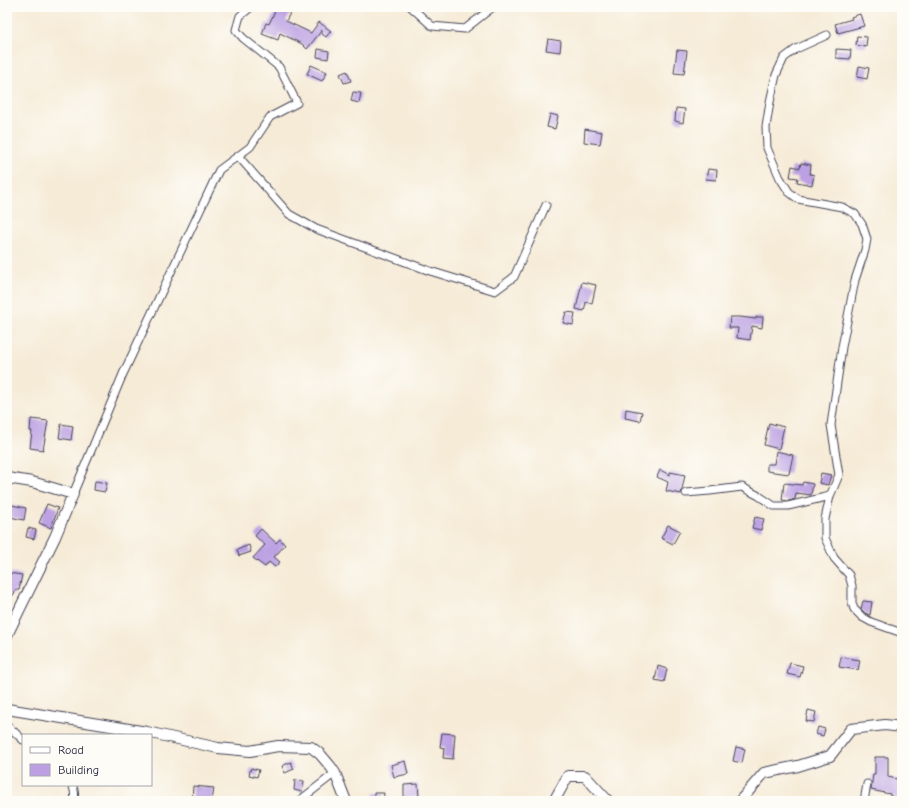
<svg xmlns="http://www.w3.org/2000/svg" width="909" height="808" viewBox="0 0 909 808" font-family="'Comic Neue',sans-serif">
  <rect width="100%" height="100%" fill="#fdfcf7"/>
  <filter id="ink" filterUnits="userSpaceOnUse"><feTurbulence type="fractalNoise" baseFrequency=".025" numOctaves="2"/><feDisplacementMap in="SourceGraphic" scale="8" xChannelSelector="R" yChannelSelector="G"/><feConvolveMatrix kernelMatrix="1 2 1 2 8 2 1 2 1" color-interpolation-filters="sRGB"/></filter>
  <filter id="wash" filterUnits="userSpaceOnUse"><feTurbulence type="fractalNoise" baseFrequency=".012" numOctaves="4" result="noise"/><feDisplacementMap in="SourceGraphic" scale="16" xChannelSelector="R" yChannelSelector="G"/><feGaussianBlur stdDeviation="0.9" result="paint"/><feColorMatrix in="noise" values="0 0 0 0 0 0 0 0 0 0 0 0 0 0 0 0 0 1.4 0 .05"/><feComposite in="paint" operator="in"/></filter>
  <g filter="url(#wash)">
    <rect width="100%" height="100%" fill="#f6ebd7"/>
    <g id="blocks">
      <!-- building -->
      <path fill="#bca0e3" d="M277 7 290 13 286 21 311 33 319 22 331 31 326 37 322 34V30L307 49 302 44 280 33 278 40 262 34 266 23 269 24Z
        M860 14 864 26 838 33 835 24 852 19 851 17Z
        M857 36 867 37 866 47 856 45Z
        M548 39 561 41 560 52 546 50Z
        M318 49 329 51 328 59 317 57Z
        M836 49 851 50 850 59 836 58Z
        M677 50 687 51 684 74 674 73Z
        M311 65 327 72 322 81 307 74Z
        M859 66 869 68 867 79 857 77Z
        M347 71 351 81 344 83 340 74Z
        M353 92 361 93 359 103 351 101Z
        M676 108 685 109 683 123 675 121Z
        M550 114 558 116 555 129 547 127Z
        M585 129 602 132 600 144 584 142Z
        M801 163 811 165 810 174 814 175 812 185 797 182 798 178 790 177 792 166 800 168Z
        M708 169 717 170 716 180 706 179Z
        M582 282 596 285 592 303 586 302 584 311 576 309Z
        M566 312 575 313 573 325 563 323Z
        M730 317H740L756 319V317H763L762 328 752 326 750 340 737 338 738 328H729Z
        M626 409 642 412 640 421 625 418Z
        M31 419 48 421 43 450 30 448 32 431H30Z
        M769 423 784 427 779 449 764 445Z
        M61 424 73 426 71 440 59 438Z
        M776 451 793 455 789 474 767 471V464H774Z
        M660 470 670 475V472L685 475 681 494 666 491 668 482 657 477Z
        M821 473 831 475 828 485 819 483Z
        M95 481 107 483 105 492 94 490Z
        M803 482 813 484 811 495 796 493 795 499 789 501 782 500 784 483 802 485Z
        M47 504 58 508 51 528 39 523Z
        M12 505 26 508 24 520 10 517Z
        M755 517 764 519 761 530 752 528Z
        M668 525 680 531 673 544 661 538Z
        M28 528 36 530 34 539 26 537Z
        M261 529 276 543 280 539 285 545 274 557 280 562 275 567 269 562 265 567 253 558 265 545 255 536Z
        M249 545 251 552 239 556 237 550Z
        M8 573 22 575 19 590H15L14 595 7 593V580Z
        M863 601 872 602 870 615 865 613 861 609Z
        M841 657 860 660 858 670 839 667Z
        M790 663 803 666 800 677 787 674Z
        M658 666 667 669 664 682 655 680Z
        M808 710 816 712 814 722 806 721Z
        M818 727 825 729 823 736 816 734Z
        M442 733 455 734 453 759 443 758 444 748 440 747Z
        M736 747 745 749 742 763 733 761Z
        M875 757H888V777L902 780 899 798 890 796V794L871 790 873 774H875Z
        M405 761 408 774 394 777 391 765Z
        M291 762 294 769 285 773 282 766Z
        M251 768 259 770 257 777 249 775Z
        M295 780 304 781 302 792 294 790Z
        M418 784 419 797 404 798V785Z
        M193 786 214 788 212 801H192Z
        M374 793H384L383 801H374Z"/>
    </g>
  </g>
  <g filter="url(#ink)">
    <use href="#blocks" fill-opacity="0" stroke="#424052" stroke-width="1"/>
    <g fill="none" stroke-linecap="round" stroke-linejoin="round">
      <defs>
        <path id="street" d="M411 7 432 26 465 29 493 7
          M827 35 796 49 784 58 776 75 770 102 766 127 767 148 780 178 789 192 798 199 842 207 855 214 862 224 867 239 865 250 855 280 842 347 831 425 839 475 830 496 825 519V538L834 558 849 575 852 586V603L854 609 862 617 871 622 902 633
          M238 156 289 214 316 229 430 271 495 291 514 277 546 205
          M686 493 710 491 742 487 759 496 774 506H788L830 496
          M73 494 123 374 219 170 250 147 270 117 297 103 279 67 243 38 236 30 240 16 251 7
          M7 725 23 740
          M72 785C75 790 75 795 74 801
          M299 801 335 773
          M864 801 867 784"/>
        <path id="secondary" d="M7 478 32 482 73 494 55 537 7 635
          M7 709 147 732 218 748 250 751 278 746 311 747 320 754 331 767 335 773 346 801
          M554 801 568 776H585L608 801
          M740 801 764 773 798 766 830 756 851 729 885 725 902 727"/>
      </defs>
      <!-- street casing -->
      <use href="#street" stroke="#424052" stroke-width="9"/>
      <!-- secondary casing -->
      <use href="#secondary" stroke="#424052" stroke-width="12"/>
      <!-- street -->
      <use href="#street" stroke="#fff" stroke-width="7"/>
      <!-- secondary -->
      <use href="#secondary" stroke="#fff" stroke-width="10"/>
    </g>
  </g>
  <!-- margin -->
  <rect width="909" height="808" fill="none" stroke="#fdfcf7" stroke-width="24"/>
  <!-- legend -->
  <rect x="22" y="734" width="130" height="52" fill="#fdfcf7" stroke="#a5a5ac"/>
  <rect x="30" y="747" width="20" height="6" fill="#ffffff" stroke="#a5a5ac"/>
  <text x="58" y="754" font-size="12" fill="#22223b">Road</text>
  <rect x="30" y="764" width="20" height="12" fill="#bca0e3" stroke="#a5a5ac"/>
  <text x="58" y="774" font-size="12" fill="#22223b">Building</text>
</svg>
